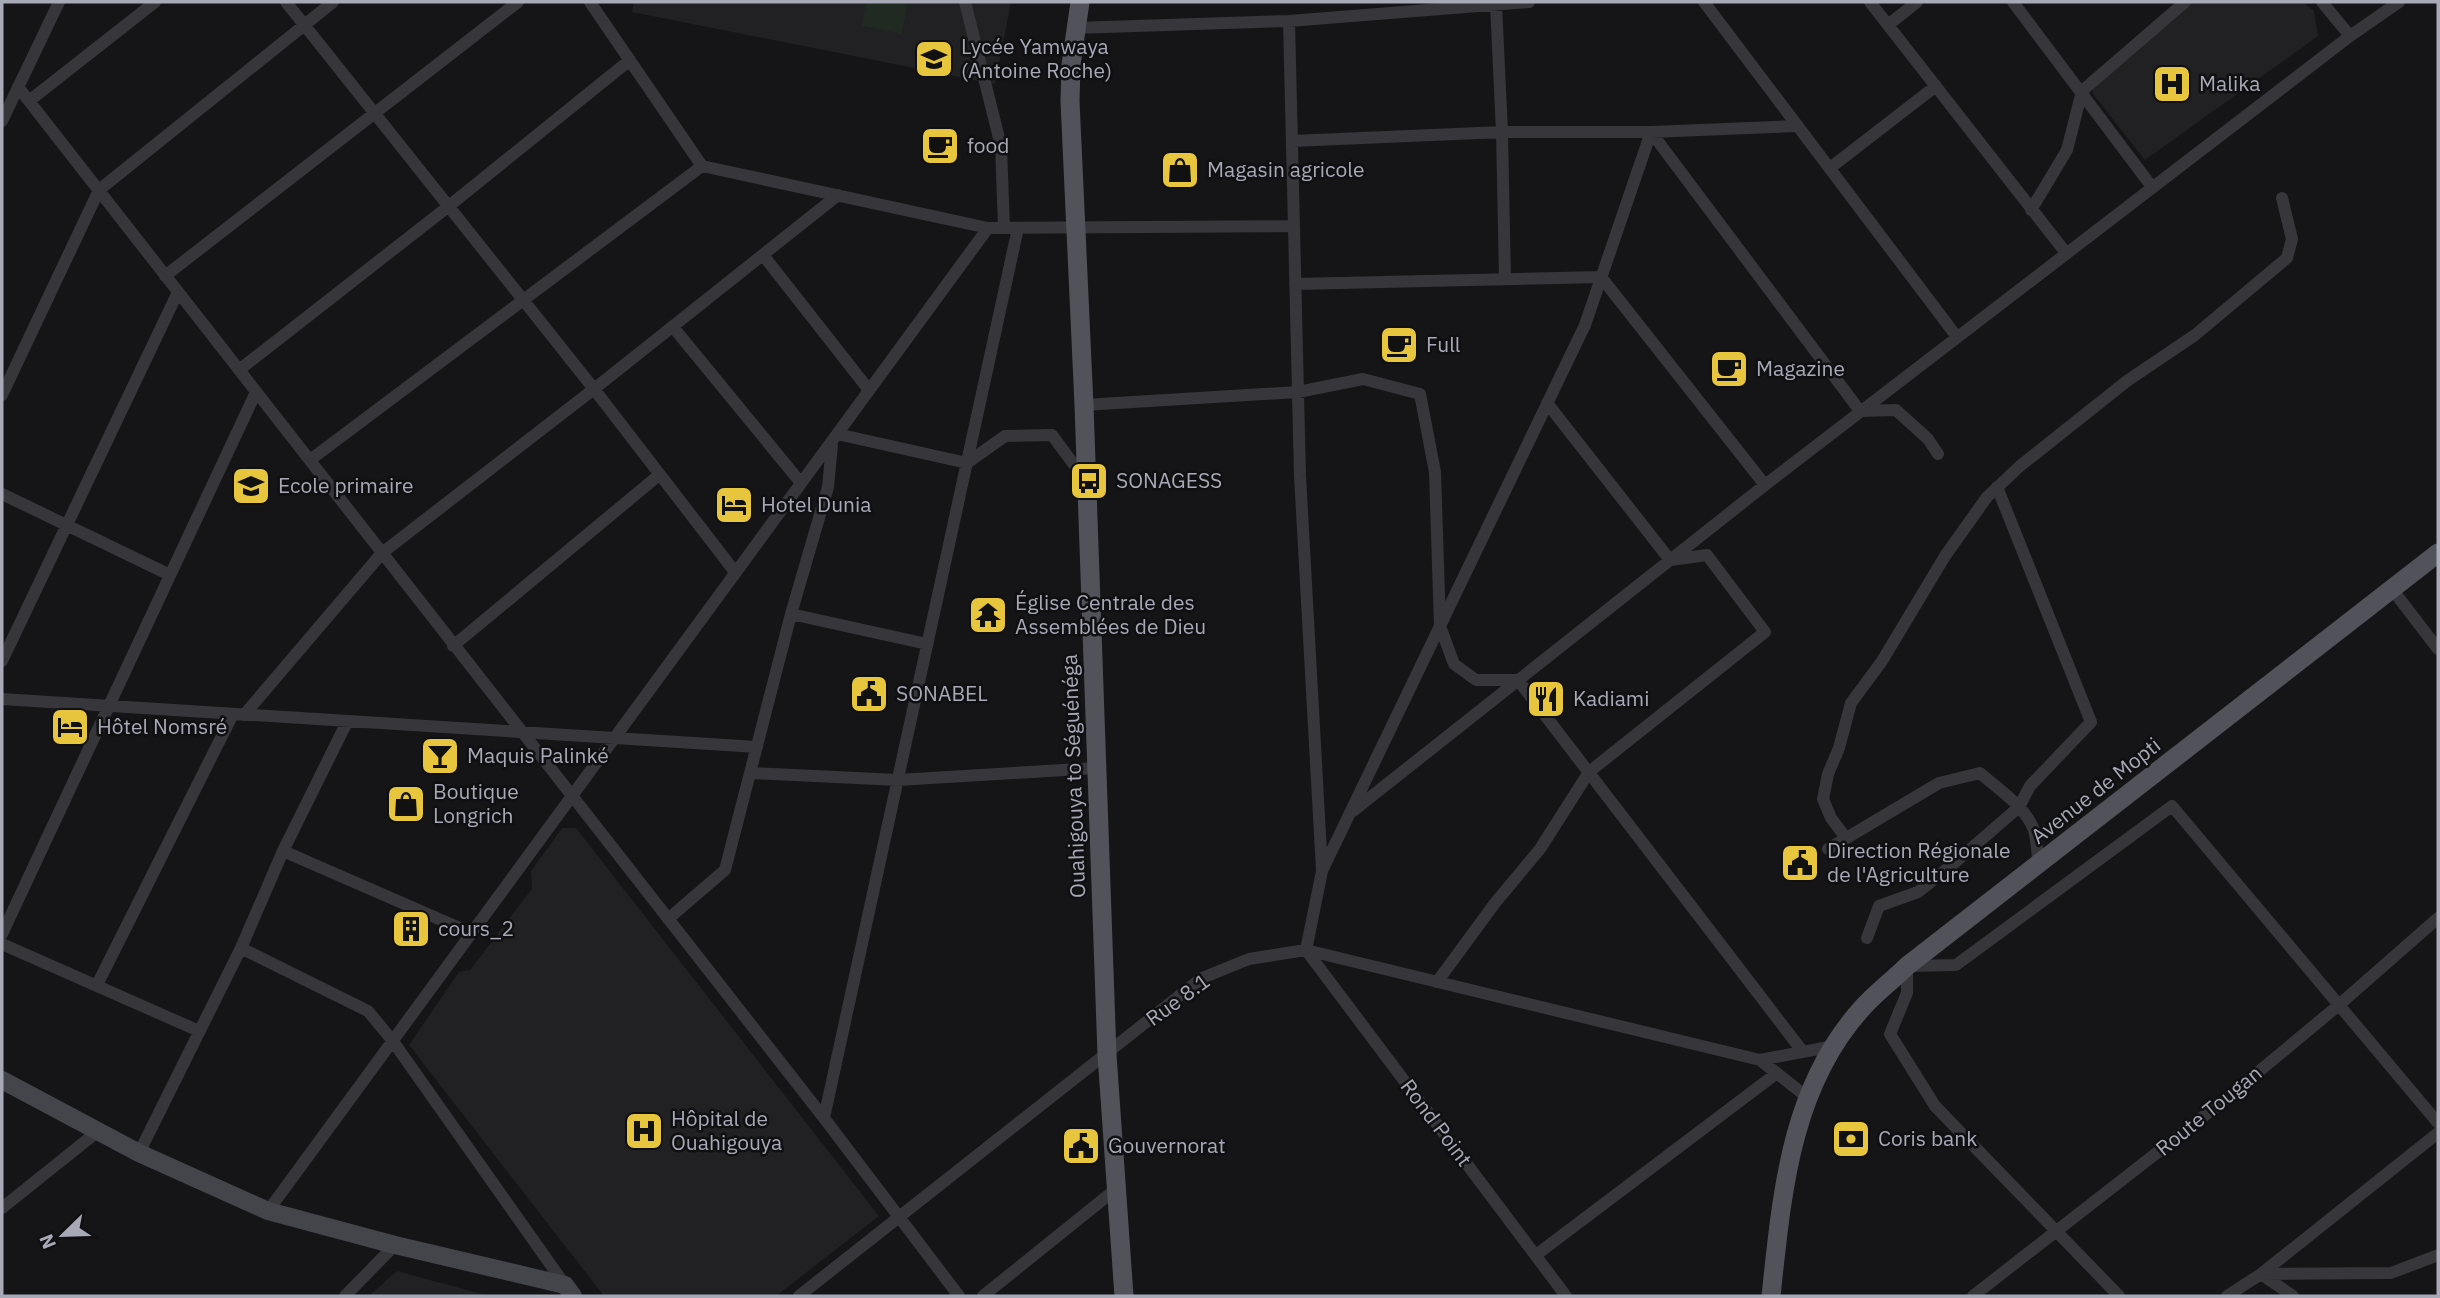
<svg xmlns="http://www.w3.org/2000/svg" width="2440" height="1298" viewBox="0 0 2440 1298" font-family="'IBM Plex Sans',sans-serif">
  <rect width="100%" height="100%" fill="#151517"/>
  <!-- built -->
  <path fill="#212123" d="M634 2H867L863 26 902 33 908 2H1011L995 84 632 12Z
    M2193 2H2303L2314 11 2318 36 2145 160 2093 94V74Z
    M562 828H576L879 1216 776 1296H604L409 1045 459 972 470 970 532 889 531 871Z
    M397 1271 489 1296H369Z"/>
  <!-- green -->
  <path fill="#212923" d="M867 2H908L902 34 862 26Z"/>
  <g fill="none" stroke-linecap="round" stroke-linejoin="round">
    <!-- minor -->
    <path stroke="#36363b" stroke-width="12" d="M286 2 594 389 735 572
      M590 2 702 166 988 228
      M965 2 1001 146 1004 228
      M1704 2 1957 337
      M1870 2 2066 253
      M2013 2 2152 187
      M2322 2 2350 36
      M1496 4 1502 132 1505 279
      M1289 21 1300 476 1322 870
      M1888 25 1917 2
      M1075 28 1289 21 1529 2
      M18 87 824 1118 959 1296
      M29 101 155 2
      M2 121 59 2
      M1292 141 1502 132H1651L1860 411 1896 410 1928 439 1938 454
      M1830 168 1936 86
      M2031 210 2067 150 2082 91 2185 2
      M763 255 869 390
      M165 276 518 2
      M1295 284 1601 277 1765 485
      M673 327 801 483
      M239 370 449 206 630 60
      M2 395 99 190 333 2
      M1084 405 1298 392 1363 379 1420 394 1435 472 1440 626 1454 664 1476 680H1518L1803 1052
      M837 434 967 463 1005 436 1052 435 1086 481
      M310 460 702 166
      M2 494 170 575
      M2392 589 2438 649
      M791 614 927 644
      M453 646 659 475
      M2 661 178 292
      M2 699 757 747
      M244 715 382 553 594 389 838 195
      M751 773 898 780 1097 768
      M1353 811 1765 485 2350 36 2399 2
      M1846 838 1831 818 1823 799 1828 774 1839 748 1851 703 1882 661 1945 556 1987 497 2020 466 2127 381 2195 335 2287 258 2292 239 2282 198
      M1828 849 1939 783 1980 773C1999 790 2025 806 2034 830 2037 841 2037 853 2039 864
      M283 851 471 933
      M668 919 725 870 791 614 828 487 832 445
      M2 934 256 392
      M1867 938 1879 906 1918 892 1952 865 2019 807 2030 786 2091 722 1997 487
      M2 944 199 1031
      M241 948 368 1011 392 1040 565 1285
      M1437 982 1495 903 1540 849 1589 772 1765 632 1707 555 1670 560 1547 403
      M97 985 233 714
      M1807 1097 1760 1060 1834 1046
      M824 1118 1018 228
      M139 1153 241 948 283 851 347 722
      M2 1208 97 1132
      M268 1211 988 228 1294 226
      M1536 1255 1777 1073
      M345 1296 395 1245
      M799 1296 1202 978 1249 959 1306 950 1760 1060
      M983 1296 1116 1189
      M1566 1296 1306 950 1322 871 1585 325 1651 132 1798 126
      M1973 1296 2222 1102 2340 1004 2438 918
      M2119 1296 1935 1106 1890 1034 1907 993V966L1956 965 2172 806 2438 1123
      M2227 1296 2261 1274 2438 1133
      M2293 1296 2261 1274 2391 1273 2438 1255"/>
    <!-- secondary -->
    <path stroke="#44454b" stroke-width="18" d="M2 1080 139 1153 268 1211 395 1245 565 1285 573 1296"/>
    <!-- primary -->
    <path stroke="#52535a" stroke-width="19" d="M1080 2 1071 65 1070 101 1084 405 1107 1055 1124 1296
      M1771 1296C1782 1194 1790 1086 1864 1006 1877 992 1893 980 1907 966L2438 553"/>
  </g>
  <!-- icons -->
  <defs>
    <symbol id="school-square" viewBox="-11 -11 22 22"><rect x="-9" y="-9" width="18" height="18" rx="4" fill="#e7c53c" stroke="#101012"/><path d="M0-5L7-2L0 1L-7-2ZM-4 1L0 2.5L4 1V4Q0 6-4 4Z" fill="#111"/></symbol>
    <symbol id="hospital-square" viewBox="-11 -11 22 22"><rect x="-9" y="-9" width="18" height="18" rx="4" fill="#e7c53c" stroke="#101012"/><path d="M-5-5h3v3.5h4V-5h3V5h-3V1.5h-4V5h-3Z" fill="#111"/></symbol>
    <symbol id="cafe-square" viewBox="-11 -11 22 22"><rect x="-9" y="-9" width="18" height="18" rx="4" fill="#e7c53c" stroke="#101012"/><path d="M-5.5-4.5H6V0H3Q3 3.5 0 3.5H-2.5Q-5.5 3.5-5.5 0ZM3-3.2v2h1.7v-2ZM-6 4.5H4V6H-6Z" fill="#111"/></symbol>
    <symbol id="shop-square" viewBox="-11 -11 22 22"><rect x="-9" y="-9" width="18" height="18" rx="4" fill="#e7c53c" stroke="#101012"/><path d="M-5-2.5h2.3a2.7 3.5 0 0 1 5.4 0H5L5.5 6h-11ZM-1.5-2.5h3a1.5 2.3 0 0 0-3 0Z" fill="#111"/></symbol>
    <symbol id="bus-square" viewBox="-11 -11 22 22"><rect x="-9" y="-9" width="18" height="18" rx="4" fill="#e7c53c" stroke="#101012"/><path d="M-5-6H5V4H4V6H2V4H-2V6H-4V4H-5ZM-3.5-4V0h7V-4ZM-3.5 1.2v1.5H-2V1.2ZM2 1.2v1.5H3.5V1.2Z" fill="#111"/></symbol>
    <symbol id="hotel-square" viewBox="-11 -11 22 22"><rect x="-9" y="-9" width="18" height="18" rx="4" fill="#e7c53c" stroke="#101012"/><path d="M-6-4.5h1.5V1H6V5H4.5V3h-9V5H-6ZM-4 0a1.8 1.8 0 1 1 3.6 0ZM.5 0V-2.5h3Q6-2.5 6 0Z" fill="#111"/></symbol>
    <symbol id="temple-square" viewBox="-11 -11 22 22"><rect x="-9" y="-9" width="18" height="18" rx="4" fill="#e7c53c" stroke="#101012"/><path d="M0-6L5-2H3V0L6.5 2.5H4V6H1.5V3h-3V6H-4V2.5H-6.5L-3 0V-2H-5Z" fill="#111"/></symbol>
    <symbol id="civic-square" viewBox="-11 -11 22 22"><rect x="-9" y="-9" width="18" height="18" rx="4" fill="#e7c53c" stroke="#101012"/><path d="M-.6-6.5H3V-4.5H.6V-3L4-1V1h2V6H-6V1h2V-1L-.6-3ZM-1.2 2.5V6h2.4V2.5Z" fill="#111"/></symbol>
    <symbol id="restaurant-square" viewBox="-11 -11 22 22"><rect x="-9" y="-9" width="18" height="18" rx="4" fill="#e7c53c" stroke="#101012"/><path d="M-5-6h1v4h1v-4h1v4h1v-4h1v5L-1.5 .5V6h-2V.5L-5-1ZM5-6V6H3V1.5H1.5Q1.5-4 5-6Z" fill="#111"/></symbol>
    <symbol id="bar-square" viewBox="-11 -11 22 22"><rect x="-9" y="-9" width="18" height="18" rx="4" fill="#e7c53c" stroke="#101012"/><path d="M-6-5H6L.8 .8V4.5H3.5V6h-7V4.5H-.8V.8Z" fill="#111"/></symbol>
    <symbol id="building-square" viewBox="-11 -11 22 22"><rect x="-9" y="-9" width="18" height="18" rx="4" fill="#e7c53c" stroke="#101012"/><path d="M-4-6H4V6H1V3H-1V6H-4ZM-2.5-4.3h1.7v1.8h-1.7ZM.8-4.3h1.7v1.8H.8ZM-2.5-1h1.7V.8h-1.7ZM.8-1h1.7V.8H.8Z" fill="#111"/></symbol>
    <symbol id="bank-square" viewBox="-11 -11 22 22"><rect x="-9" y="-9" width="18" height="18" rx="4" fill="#e7c53c" stroke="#101012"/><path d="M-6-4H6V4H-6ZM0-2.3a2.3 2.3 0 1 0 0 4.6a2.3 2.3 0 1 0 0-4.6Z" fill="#111"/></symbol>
  </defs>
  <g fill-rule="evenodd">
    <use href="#school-square" x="912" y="37" width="44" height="44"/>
    <use href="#hospital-square" x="2150" y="62" width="44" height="44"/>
    <use href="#cafe-square" x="918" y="124" width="44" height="44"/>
    <use href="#shop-square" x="1158" y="148" width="44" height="44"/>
    <use href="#cafe-square" x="1377" y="323" width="44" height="44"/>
    <use href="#cafe-square" x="1707" y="347" width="44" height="44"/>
    <use href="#bus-square" x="1067" y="459" width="44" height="44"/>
    <use href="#school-square" x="229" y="464" width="44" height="44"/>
    <use href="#hotel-square" x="712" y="483" width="44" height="44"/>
    <use href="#temple-square" x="966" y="593" width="44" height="44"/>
    <use href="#civic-square" x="847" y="672" width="44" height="44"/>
    <use href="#restaurant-square" x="1524" y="677" width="44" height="44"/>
    <use href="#hotel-square" x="48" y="705" width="44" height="44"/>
    <use href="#bar-square" x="418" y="734" width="44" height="44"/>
    <use href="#shop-square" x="384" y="782" width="44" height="44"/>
    <use href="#civic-square" x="1778" y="841" width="44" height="44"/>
    <use href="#building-square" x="389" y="907" width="44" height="44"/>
    <use href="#hospital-square" x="622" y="1109" width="44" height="44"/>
    <use href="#bank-square" x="1829" y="1117" width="44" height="44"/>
    <use href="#civic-square" x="1059" y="1124" width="44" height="44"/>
  </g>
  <g text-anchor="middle" stroke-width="5" stroke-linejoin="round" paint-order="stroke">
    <!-- poi labels -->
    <g font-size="21" fill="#a7aab6" stroke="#101012" text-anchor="start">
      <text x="961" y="54">Lycée Yamwaya<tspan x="961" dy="24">(Antoine Roche)</tspan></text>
      <text x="2199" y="91">Malika</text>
      <text x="967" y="153">food</text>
      <text x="1207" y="177">Magasin agricole</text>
      <text x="1426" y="352">Full</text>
      <text x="1756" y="376">Magazine</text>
      <text x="1116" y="488">SONAGESS</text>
      <text x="278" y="493">Ecole primaire</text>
      <text x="761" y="512">Hotel Dunia</text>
      <text x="1015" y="610">Église Centrale des<tspan x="1015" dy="24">Assemblées de Dieu</tspan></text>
      <text x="896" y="701">SONABEL</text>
      <text x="1573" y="706">Kadiami</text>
      <text x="97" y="734">Hôtel Nomsré</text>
      <text x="467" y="763">Maquis Palinké</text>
      <text x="433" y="799">Boutique<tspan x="433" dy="24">Longrich</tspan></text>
      <text x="1827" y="858">Direction Régionale<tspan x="1827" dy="24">de l'Agriculture</tspan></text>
      <text x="438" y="936">cours_2</text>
      <text x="671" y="1126">Hôpital de<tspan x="671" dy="24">Ouahigouya</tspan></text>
      <text x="1878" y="1146">Coris bank</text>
      <text x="1108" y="1153">Gouvernorat</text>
    </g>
    <!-- street labels -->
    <g font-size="21" fill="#a7aab6" stroke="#101012">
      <text transform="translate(1074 776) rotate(-92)" y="7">Ouahigouya to Séguénéga</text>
      <text transform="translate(2096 791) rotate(-38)" y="7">Avenue de Mopti</text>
      <text transform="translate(1178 1000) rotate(-36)" y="7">Rue 8.1</text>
      <text transform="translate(2209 1111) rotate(-39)" y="7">Route Tougan</text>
      <text transform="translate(1436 1123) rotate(53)" y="7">Rond Point</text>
    </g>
  </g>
  <!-- border -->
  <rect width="2440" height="1298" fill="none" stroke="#a7aab6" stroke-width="7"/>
  <!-- north arrow -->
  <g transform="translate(63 1235) rotate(247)" stroke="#101012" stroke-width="5" paint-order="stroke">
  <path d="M0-5L12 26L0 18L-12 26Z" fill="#a7aab6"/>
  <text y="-10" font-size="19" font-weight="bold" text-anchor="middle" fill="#a7aab6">N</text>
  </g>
</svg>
